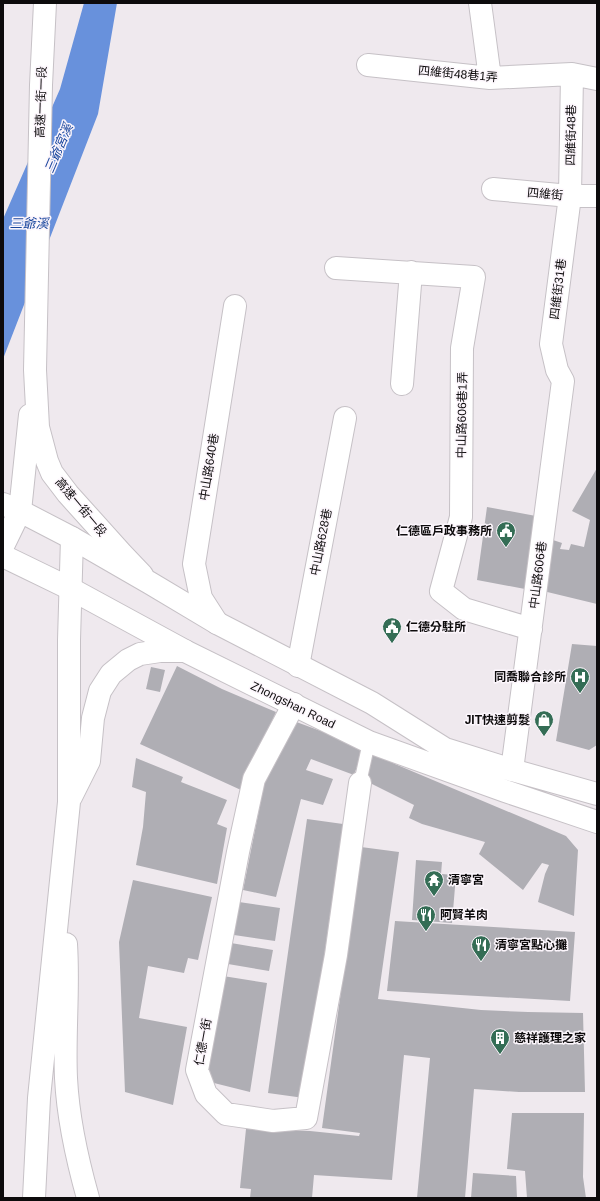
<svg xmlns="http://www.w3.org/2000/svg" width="600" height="1201" viewBox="0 0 600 1201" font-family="Helvetica,'Noto Sans TC',sans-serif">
  <rect width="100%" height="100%" fill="#efe9ee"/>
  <!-- water -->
  <path fill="#6891dc" d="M84 3H117L98 114 3 359V219L60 89Z"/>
  <!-- building -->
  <path fill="#afaeb4" d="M597 468V604L539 590 550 539 562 543 560 549 569 550 571 544 584 547 590 520 572 511Z
    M487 507 536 516 525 589 477 580Z
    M572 644 597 646V745L589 750 556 741Z
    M177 666 222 689 276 712 241 790 140 744Z
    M151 667 165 670 160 692 146 689Z
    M291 720 364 747 354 775 311 759 306 770 333 779 323 805 301 799 276 897 243 890 265 780Z
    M372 755 386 759 395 764 566 836 578 850 574 916 538 902 545 874 549 865 542 863 523 890 479 854 485 842 422 824 409 818 414 805 364 780Z
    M136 758 183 777 181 782 227 800 217 824 227 828 217 884 136 865 143 827 146 792 132 787Z
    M307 819 343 824 304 1098 268 1093Z
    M361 847 399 852 378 999 481 1010 528 1012 583 1013 585 1092H519L474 1089 465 1198H417L430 1058 404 1055 392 1180 314 1175 312 1198H250L251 1189 240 1188 246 1129 310 1131 359 1136 360 1133 322 1128Z
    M416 860 442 862 441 874 456 875 452 923 412 920Z
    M133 880 212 897 198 960 188 958 184 973 148 966 139 1018 187 1027 173 1105 125 1092 119 942Z
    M239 902 280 908 275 941 234 935Z
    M395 921 575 932 570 1001 387 991Z
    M231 943 273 950 269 971 228 964Z
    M223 976 267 983 250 1092 206 1081Z
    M512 1113H584L583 1177 586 1198H527L525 1171 507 1169Z
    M473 1173 516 1176 517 1198H471Z"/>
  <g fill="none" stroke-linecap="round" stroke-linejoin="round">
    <defs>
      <path id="service" d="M360 783 369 742"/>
      <path id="minor" d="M45 3 41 85 35 370 38 427 47 461 52 473 68 494 122 554 142 575
        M480 3 490 78
        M368 65 490 78 572 74 597 79
        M493 189 570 196H597
        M336 268 474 277 462 348 461 517 441 591 464 609 531 629
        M402 384 411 272
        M3 546 20 511 30 415
        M217 623 201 598 194 564 235 306
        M298 666 345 418
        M294 704 254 779 238 852 197 1070 206 1094 226 1114 273 1121 306 1118 336 955 360 783
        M512 770 563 381 557 370 551 344 570 196 572 74"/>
      <path id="secondary" d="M3 504 20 511 72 538 150 583 217 623 372 703 445 749 512 770 597 794
        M3 556 71 589 185 651 369 742 505 791 597 822"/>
      <path id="motorway" d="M71 797 89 761 93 718 100 691 111 674 128 660 140 654 160 651H185
        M66 944C69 988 64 1033 66 1078 68 1118 77 1159 88 1198
        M34 1198 39 1098 69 802V640L72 538"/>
    </defs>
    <!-- service casing -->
    <use href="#service" stroke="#c6c1c6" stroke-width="14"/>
    <!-- minor casing -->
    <use href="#minor" stroke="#c6c1c6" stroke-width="24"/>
    <!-- secondary casing -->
    <use href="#secondary" stroke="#c6c1c6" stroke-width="24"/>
    <!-- motorway casing -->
    <use href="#motorway" stroke="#c6c1c6" stroke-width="24"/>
    <!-- service -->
    <use href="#service" stroke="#fff" stroke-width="12"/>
    <!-- minor -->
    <use href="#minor" stroke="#fff" stroke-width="22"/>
    <!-- secondary -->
    <use href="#secondary" stroke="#fff" stroke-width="22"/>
    <!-- motorway -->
    <use href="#motorway" stroke="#fff" stroke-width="22"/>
  </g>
  <!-- icons -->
  <defs>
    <symbol id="civic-pin" viewBox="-11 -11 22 30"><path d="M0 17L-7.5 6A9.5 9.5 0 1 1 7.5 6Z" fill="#346d55" stroke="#fcf6fc"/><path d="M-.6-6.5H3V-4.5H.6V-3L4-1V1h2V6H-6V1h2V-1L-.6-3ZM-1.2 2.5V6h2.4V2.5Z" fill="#fff"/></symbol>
    <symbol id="hospital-pin" viewBox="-11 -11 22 30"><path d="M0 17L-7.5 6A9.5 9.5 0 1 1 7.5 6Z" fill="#346d55" stroke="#fcf6fc"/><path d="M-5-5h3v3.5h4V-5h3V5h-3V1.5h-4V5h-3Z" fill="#fff"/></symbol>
    <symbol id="shop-pin" viewBox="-11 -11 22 30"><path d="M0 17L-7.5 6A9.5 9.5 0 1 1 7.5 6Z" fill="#346d55" stroke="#fcf6fc"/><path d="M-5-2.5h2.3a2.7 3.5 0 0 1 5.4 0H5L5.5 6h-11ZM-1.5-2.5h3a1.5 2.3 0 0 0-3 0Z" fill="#fff"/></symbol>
    <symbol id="temple-pin" viewBox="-11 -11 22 30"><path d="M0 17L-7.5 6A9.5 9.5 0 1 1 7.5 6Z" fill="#346d55" stroke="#fcf6fc"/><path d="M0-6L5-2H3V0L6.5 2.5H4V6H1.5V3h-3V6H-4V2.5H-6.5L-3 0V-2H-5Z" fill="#fff"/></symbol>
    <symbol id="restaurant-pin" viewBox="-11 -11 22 30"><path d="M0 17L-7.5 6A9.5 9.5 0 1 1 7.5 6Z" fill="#346d55" stroke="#fcf6fc"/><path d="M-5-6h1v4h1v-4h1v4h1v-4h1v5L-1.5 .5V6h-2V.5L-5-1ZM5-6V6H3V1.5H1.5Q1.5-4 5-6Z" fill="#fff"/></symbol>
    <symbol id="building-pin" viewBox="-11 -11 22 30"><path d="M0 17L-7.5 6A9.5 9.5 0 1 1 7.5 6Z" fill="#346d55" stroke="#fcf6fc"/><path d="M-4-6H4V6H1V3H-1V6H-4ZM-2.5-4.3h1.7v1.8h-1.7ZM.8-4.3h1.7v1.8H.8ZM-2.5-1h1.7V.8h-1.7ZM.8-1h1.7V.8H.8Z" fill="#fff"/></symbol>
  </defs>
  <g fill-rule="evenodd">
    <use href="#civic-pin" x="495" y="520" width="22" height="30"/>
    <use href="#civic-pin" x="381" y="616" width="22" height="30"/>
    <use href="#hospital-pin" x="569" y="666" width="22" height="30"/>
    <use href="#shop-pin" x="533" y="709" width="22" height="30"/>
    <use href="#temple-pin" x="423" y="869" width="22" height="30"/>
    <use href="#restaurant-pin" x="415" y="904" width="22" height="30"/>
    <use href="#restaurant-pin" x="470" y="934" width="22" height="30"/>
    <use href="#building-pin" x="489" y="1027" width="22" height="30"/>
  </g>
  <g text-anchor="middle" stroke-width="3" stroke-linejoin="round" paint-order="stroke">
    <!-- street labels -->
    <g font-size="12" fill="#0d0b0c" stroke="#fcf6fc">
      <text transform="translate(458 74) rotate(5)" y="4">四維街48巷1弄</text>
      <text transform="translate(41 102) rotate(-88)" y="4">高速一街一段</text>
      <text transform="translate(571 135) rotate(-89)" y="4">四維街48巷</text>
      <text transform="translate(545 194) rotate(5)" y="4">四維街</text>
      <text transform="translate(558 289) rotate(-83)" y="4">四維街31巷</text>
      <text transform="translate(462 415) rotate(-89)" y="4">中山路606巷1弄</text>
      <text transform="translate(209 467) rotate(-81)" y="4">中山路640巷</text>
      <text transform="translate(81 507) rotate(50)" y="4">高速一街一段</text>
      <text transform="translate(321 542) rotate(-79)" y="4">中山路628巷</text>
      <text transform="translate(538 575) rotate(-83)" y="4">中山路606巷</text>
      <text transform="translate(293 705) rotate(26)" y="4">Zhongshan Road</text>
      <text transform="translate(203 1042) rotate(-80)" y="4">仁德一街</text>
    </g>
    <!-- poi labels -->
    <g font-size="12" font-weight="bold" fill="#0d0b0c" stroke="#fcf6fc" text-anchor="start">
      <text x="492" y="535" text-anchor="end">仁德區戶政事務所</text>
      <text x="406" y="631">仁德分駐所</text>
      <text x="566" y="681" text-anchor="end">同喬聯合診所</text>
      <text x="530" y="724" text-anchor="end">JIT快速剪髮</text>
      <text x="448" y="884">清寧宮</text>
      <text x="440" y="919">阿賢羊肉</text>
      <text x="495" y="949">清寧宮點心攤</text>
      <text x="514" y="1042">慈祥護理之家</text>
    </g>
    <!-- water labels -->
    <g font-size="13" font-style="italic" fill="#18459d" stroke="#fcf6fc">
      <text transform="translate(58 148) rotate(-67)" y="5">三爺宮溪</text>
      <text x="29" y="228">三爺溪</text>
    </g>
  </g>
  <!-- border -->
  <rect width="600" height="1201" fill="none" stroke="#0d0b0c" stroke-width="8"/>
</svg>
